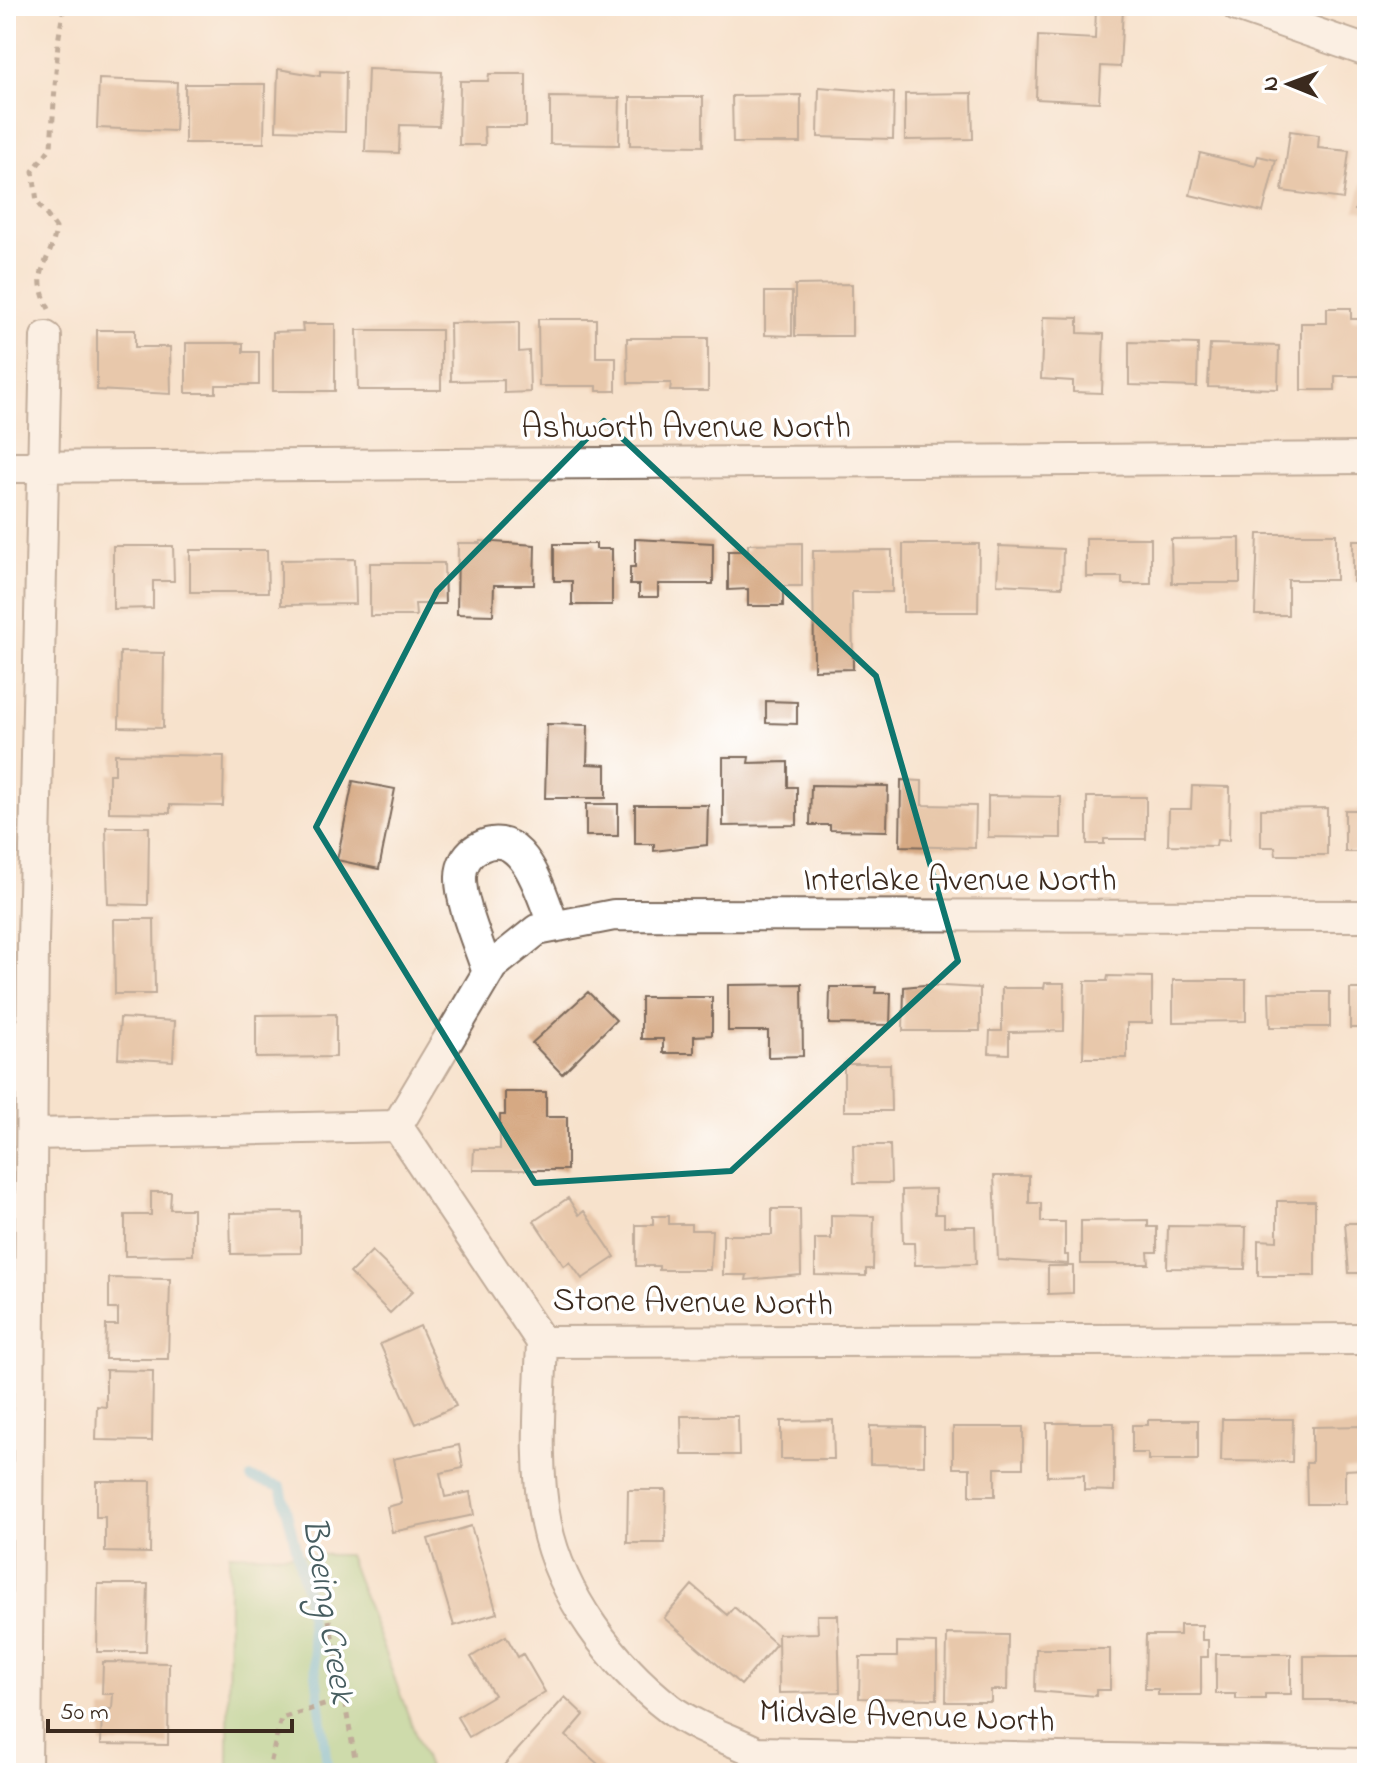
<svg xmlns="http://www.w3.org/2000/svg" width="1373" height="1779" viewBox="0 0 1373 1779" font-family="'Indie Flower',sans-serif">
  <rect width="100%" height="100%" fill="#fff"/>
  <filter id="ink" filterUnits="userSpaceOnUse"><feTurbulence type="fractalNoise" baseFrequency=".0125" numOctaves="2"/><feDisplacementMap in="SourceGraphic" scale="16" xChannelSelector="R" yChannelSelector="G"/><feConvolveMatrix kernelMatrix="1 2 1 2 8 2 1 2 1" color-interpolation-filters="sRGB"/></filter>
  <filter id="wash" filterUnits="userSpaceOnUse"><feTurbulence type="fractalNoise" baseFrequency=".006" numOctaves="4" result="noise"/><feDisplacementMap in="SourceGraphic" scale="32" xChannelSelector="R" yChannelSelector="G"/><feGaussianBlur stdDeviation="1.8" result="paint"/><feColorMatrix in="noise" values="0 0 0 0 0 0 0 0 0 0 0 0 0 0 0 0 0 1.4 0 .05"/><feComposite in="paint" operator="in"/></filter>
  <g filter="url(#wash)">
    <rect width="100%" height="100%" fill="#f7e2cc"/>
    <!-- green -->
    <path fill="#9bd283" stroke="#6b7e50" stroke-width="2" d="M229 1554 348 1555 430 1773H228Z"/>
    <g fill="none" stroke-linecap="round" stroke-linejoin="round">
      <!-- stream -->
      <path stroke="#5ebcdc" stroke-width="10" d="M251 1478 281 1487 306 1590 328 1773"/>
    </g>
    <g id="blocks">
      <!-- building -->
      <path fill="#d6a983" d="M1096 7 1123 8 1120 67 1101 66 1099 102 1036 99 1038 36 1095 39Z
        M278 69 320 76V71L346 72 345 132 276 130Z
        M368 69 442 72 439 126 400 125 399 153 365 152Z
        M489 74H526V127H484L485 145H459L460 81H488Z
        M99 79 177 82 175 131 97 128Z
        M185 84H265L264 143H185Z
        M819 87 894 93 893 139 818 137Z
        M972 93 973 139 905 140V94Z
        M801 95V143H733L732 96Z
        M550 97 620 98 619 145 550 144Z
        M630 97H703V146L630 145Z
        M1290 131 1319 135 1318 148 1349 151 1343 199 1282 191Z
        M1200 153 1255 166 1258 156 1276 160 1263 212 1190 195Z
        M1367 166V213L1355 210Z
        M852 284V336H795V285Z
        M765 292H792V336L765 335Z
        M1327 308H1351V319H1367V376H1335V390H1301V323H1327Z
        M1043 317 1078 318V333L1104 334 1102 393 1073 392V381L1041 379Z
        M538 319H596V357H616V391H597V386H539Z
        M519 322V352L529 351 530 392 504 393V380L451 381 450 323Z
        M302 324H335V391H273V332L303 331Z
        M97 330H135V347H170L171 394 97 390Z
        M357 330H441V390H358Z
        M627 338H708V391H670L671 383H628Z
        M1129 342 1198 344 1197 387 1129 385Z
        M186 343H243V352H259V385H216V393H186Z
        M1210 344 1279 346 1278 389 1208 387Z
        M1258 534H1336V580H1288V615H1255Z
        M1086 538H1151V584H1122V577H1086Z
        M1240 538V583H1172L1171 539Z
        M635 539 713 543V584H658V597H639V585H630V567H635Z
        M1353 540H1367V582H1353Z
        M480 541 535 545 534 585H494L493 615 457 614 458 543H480Z
        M802 543V586H783V606H748V589L728 590V551H748V544Z
        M554 544H596V549H612V605H572V581H554Z
        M903 544H979L978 612H903Z
        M113 546H173L174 581H153V608L113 609Z
        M999 546 1063 549 1062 587 997 584Z
        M190 550H267L268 592H190Z
        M892 550V592H852L853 669 814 670 813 551Z
        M355 559 356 604 281 605V560Z
        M370 563H444L445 604H415L416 616H370Z
        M120 652 164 653 163 728 119 727Z
        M766 701 797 702V724L766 723Z
        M547 724 588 725 587 764 606 765V798H545Z
        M115 754 224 756 223 806 170 805V813L109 812V774H115Z
        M723 757H749L748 763 788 762V787H797V825L723 826Z
        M901 780 922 781V805L976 806 975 848 900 846Z
        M353 781 395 789 379 869 337 860Z
        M811 785 888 786 887 831 830 830V825H810Z
        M1192 786 1230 787 1229 841 1217 840 1216 846 1168 845 1169 809H1191Z
        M988 796 1061 797V838L988 837Z
        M1087 797H1146V839H1104V844H1087Z
        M586 804H618V836H586Z
        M635 805H708L707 845 654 851V844H635Z
        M1327 808V855H1276L1275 847H1261V809Z
        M1345 810H1367V852H1345Z
        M106 827H149L148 905 108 904Z
        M114 919H154L155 994H115Z
        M1108 976 1152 977V1023H1127V1058H1083L1085 981H1107Z
        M1173 980H1246V1021L1173 1022Z
        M1045 983H1064V1031L1009 1032V1054L989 1053 990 1031H1002V988H1044Z
        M802 984 803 1056 768 1057V1031H728V985Z
        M1364 984H1367V1028H1350V989H1363Z
        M924 985 980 988V1031H903L904 987Z
        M830 987H876L875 993H891L890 1025 829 1024Z
        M588 992 616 1020 562 1074 532 1043Z
        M1269 992H1330V1027H1270Z
        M641 997H712V1035L694 1036V1053H663V1039H641Z
        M336 1014V1057L256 1058V1015Z
        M120 1018 175 1021 173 1061 118 1058Z
        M844 1064H890L891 1111H844Z
        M505 1092H546V1117H567V1170H473L474 1149H500V1115H505Z
        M853 1145H890L891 1183H854Z
        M994 1176H1029V1203H1041V1222H1065V1255H1068V1264L998 1260Z
        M935 1189V1214H944V1226H975L976 1264 915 1265 914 1243H903L902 1190Z
        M151 1192H171L170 1209H193V1255L125 1256V1215H151Z
        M568 1198 579 1215 584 1211 615 1257 582 1279 570 1262 564 1266 534 1221Z
        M1277 1201H1315V1276H1258V1240L1277 1241Z
        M772 1209H800L801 1275 746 1280 747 1275H723V1235H772Z
        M301 1212V1253L231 1254 230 1213Z
        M831 1215 874 1216 873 1269H866V1276L815 1275V1239H831Z
        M653 1216H669V1224H691V1230H712L710 1270H659V1266H636V1225H653Z
        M1148 1220V1227H1157V1252H1148L1149 1264H1081V1221Z
        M1345 1223H1367V1273H1349Z
        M1168 1226 1246 1227 1245 1269 1167 1268Z
        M372 1251 413 1291 390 1313 350 1273Z
        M1048 1266H1073V1293L1048 1294Z
        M109 1278 170 1279 168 1359H105L106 1325H118V1309H109Z
        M420 1326 456 1406 416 1424 380 1344Z
        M106 1370 153 1371 152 1441 96 1440 97 1406 106 1407Z
        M681 1416H738L739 1455H682Z
        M1222 1419H1293L1292 1462 1221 1461Z
        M833 1420 834 1459H781V1421Z
        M1148 1420H1198V1460H1148V1453H1132V1425H1148Z
        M1047 1423H1114V1491L1084 1490V1475L1047 1476Z
        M870 1426 924 1427V1465L870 1464Z
        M1364 1426V1469L1345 1470V1504H1307L1306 1463H1312V1427Z
        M953 1427H1023V1468H995V1496H970V1468H953Z
        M459 1445 463 1468 440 1473 445 1497 470 1492 474 1515 392 1532 387 1507 402 1503 393 1459Z
        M96 1481H151L150 1553 105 1552V1517H96Z
        M628 1490H666L665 1543H627Z
        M471 1526 497 1613 454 1626 428 1539Z
        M98 1584H148L146 1652H97Z
        M692 1585 727 1615 734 1607 776 1644 741 1685 664 1618Z
        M817 1615H838L840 1692 779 1693 778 1634 818 1633Z
        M1180 1625H1202V1640H1208V1657H1201V1695H1158V1689H1145L1146 1635H1180Z
        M947 1634 1008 1635 1007 1690H991V1702H946Z
        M506 1636 518 1657 523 1654 545 1692 469 1737 457 1717 494 1695 471 1657Z
        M897 1642 937 1643V1699L859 1698 860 1657H897Z
        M1036 1649H1110V1690H1096V1696L1035 1691Z
        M1216 1654H1291V1694H1265V1699H1236V1694H1216Z
        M1304 1656H1367V1700H1304Z
        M103 1662 169 1663 168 1745 101 1744 102 1709H112L113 1694H102Z
        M565 1697 584 1715 566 1736 606 1771 497 1773Z"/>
    </g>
  </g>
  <g filter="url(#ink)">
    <use href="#blocks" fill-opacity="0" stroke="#7d6a5b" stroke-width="2"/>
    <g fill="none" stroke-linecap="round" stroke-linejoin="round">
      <defs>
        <path id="street" d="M1237 6 1367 51
          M6 467 1367 458
          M488 973C480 947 460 903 461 877 461 865 468 852 480 847 525 824 542 898 554 926
          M397 1126 492 966 537 930 614 915 1367 916
          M33 1134 397 1126 542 1342 1367 1339
          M542 1342C540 1402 534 1464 546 1524 561 1596 613 1665 670 1709 694 1727 730 1739 757 1752L1367 1764
          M26 1773 33 942 46 337"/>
      </defs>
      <!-- street casing -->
      <use href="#street" stroke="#7d6a5b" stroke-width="34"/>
      <!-- path -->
      <path stroke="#7d6a5b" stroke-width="5" stroke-dasharray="6 6" stroke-linecap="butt" d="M49 309C29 269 51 266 56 228L37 202 33 171 51 147 58 42 64 6
        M329 1620 356 1763 362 1773
        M268 1773 281 1718 344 1699"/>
      <!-- street -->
      <use href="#street" stroke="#fff" stroke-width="30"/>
    </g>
  </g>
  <!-- marked area -->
  <path d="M0 0H1373V1779H0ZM604 421 876 676 958 961 731 1171 535 1183 316 827 437 591Z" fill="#f7e2cc" fill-opacity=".55" fill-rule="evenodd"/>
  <path fill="none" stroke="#0f766e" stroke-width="6" stroke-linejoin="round" d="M604 421 876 676 958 961 731 1171 535 1183 316 827 437 591Z"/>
  <g text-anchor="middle" stroke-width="7" stroke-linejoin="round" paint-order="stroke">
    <!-- street labels -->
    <g font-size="34" fill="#3b2a1e" stroke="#fff">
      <text x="686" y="437">Ashworth Avenue North</text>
      <text x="960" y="890">Interlake Avenue North</text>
      <text transform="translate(693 1300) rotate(1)" y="12">Stone Avenue North</text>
      <text transform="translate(907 1714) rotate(2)" y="12">Midvale Avenue North</text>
    </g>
    <!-- water labels -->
    <g font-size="36" font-style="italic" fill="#475d60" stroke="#fff">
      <text transform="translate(331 1610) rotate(81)" y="13">Boeing Creek</text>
    </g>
  </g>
  <!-- margin -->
  <rect width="1373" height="1779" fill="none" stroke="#fff" stroke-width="32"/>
  <!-- north arrow -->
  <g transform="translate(1289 84) rotate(271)" stroke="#ffffff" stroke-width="6" paint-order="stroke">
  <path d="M0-6L14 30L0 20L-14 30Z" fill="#3b2a1e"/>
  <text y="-12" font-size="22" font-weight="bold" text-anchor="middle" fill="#3b2a1e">N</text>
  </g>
  <!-- scale -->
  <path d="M48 1719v12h244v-12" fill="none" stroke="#3b2a1e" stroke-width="4"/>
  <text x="60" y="1719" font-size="24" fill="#3b2a1e" stroke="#ffffff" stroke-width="6" paint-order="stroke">50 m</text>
</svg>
